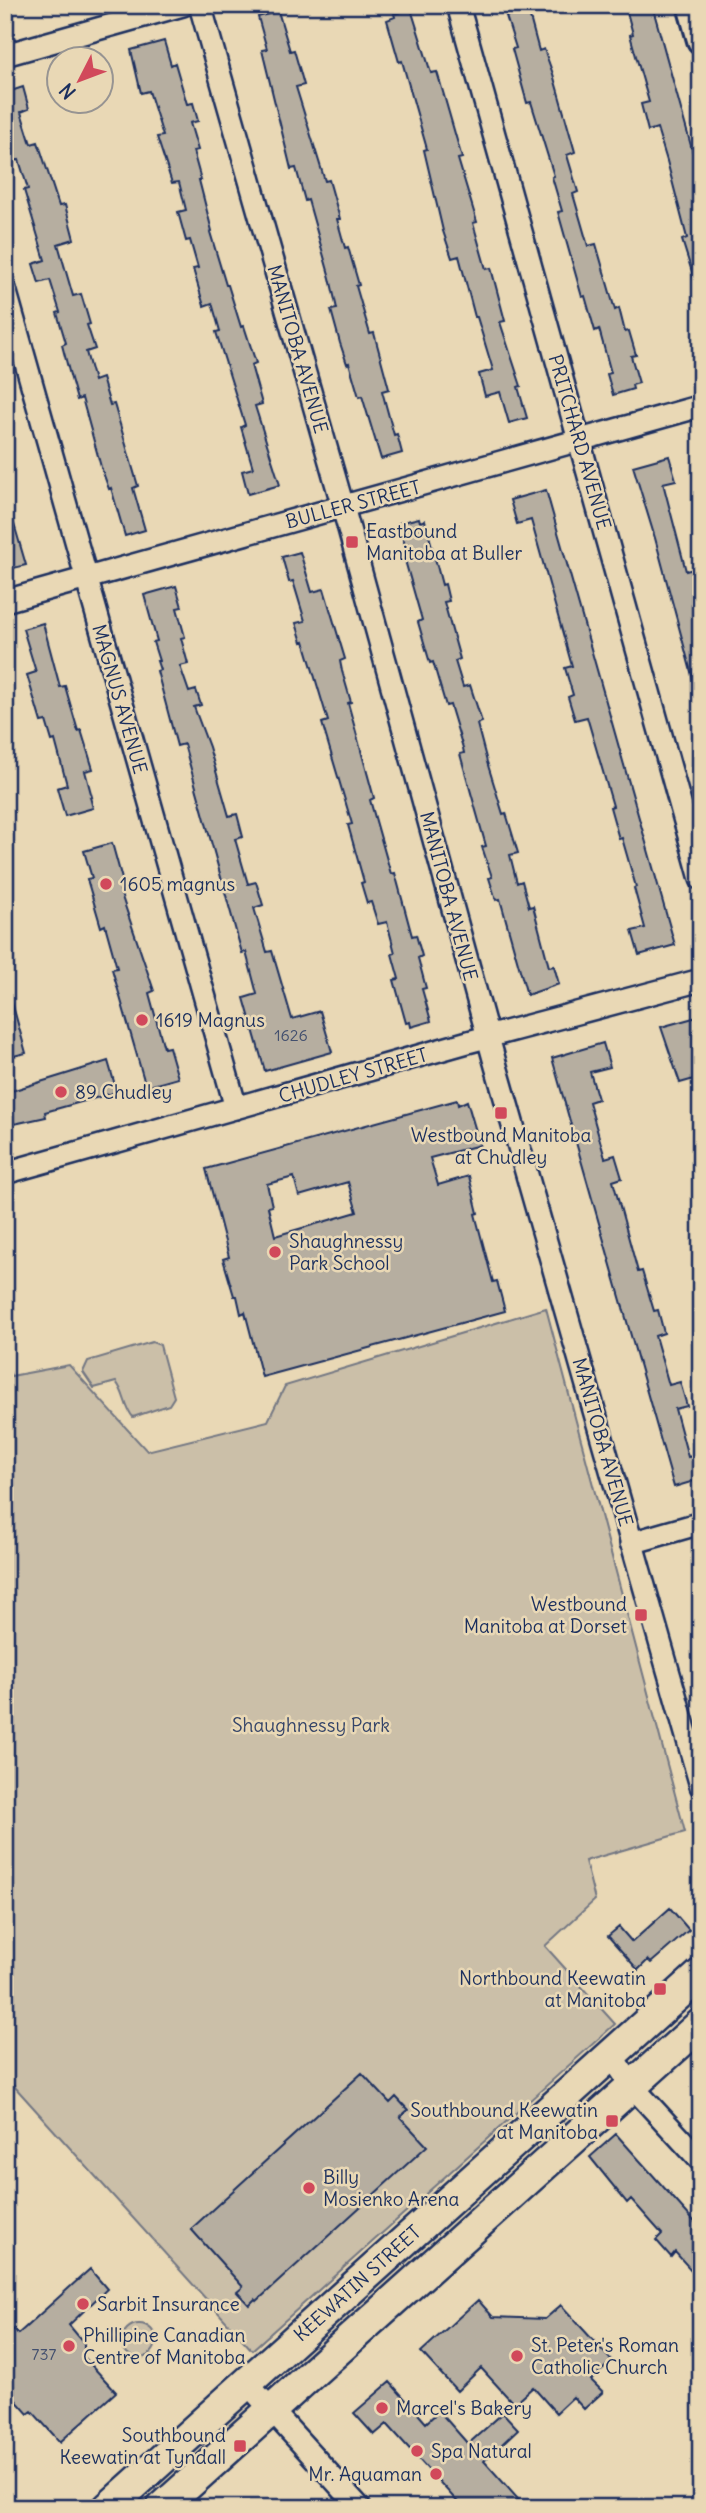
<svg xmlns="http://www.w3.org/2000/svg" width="706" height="2513" viewBox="0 0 706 2513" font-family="Delius,sans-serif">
  <rect width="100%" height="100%" fill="#e9d8b5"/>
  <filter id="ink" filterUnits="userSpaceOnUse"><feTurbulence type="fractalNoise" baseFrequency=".0143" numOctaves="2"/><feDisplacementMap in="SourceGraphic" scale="14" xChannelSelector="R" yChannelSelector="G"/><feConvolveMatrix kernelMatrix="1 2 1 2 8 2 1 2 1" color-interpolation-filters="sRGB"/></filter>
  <g filter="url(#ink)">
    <!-- green -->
    <path fill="#cbbfa8" stroke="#737783" stroke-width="2" d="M546 1308 685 1832 585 1861 595 1900 545 1946 615 2024 252 2350 5 2076V1359L11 1376 69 1365 147 1451 268 1421 285 1386Z
      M152 1342 160 1345 174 1397 169 1405 133 1417C124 1407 125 1392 116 1382L94 1388 83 1372 88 1361Z
      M122 2341a17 17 0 1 1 34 0a17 17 0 1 1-34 0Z"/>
    <!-- building -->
    <path fill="#b6aea0" stroke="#1b2f5e" stroke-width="2" fill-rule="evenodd" d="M625 5H652L693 153 701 183V288H697L682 240 687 238 667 161 657 128 648 131 641 104 649 102 630 35 633 34Z
      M411 9 431 73 437 72 443 92 462 158 458 159 477 222 473 223 486 269 491 268 505 321 500 322 521 386 518 387 527 418 509 423 500 392 485 396 479 374 493 370 477 317H475L459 256 452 258 443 231 424 150 427 149 402 61 399 62 387 20 395 17 394 14Z
      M528 10 539 51 544 49 553 74 575 152 567 155 578 192 573 194 588 246 596 244 615 310 619 308 625 332 629 331 636 355 631 356 639 383 632 385 633 389 613 395 607 374 611 373 599 329 595 331 585 296 582 297 558 212 562 211 552 177 554 176 531 102 527 103 512 49 516 48 506 16Z
      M278 11 290 51 294 50 304 85 296 87 325 181 329 180 340 219H337L345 248 348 247 359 285 356 286 370 334 374 333 389 389 382 391 394 435 397 434 402 453 381 459 362 396 359 397 349 363 347 364 340 343 331 310 337 309 330 278 308 200 305 201 296 168 291 169 262 50 267 49 258 17Z
      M164 41 171 65 175 63 187 104 193 103 198 121 190 123 198 150 193 151 201 180H199L212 231 210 232 226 285H228L241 327 244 326 256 363 251 365 262 404 255 406 280 485 248 494 242 471 253 468 241 427 245 425 216 332 220 331 212 303 204 306 193 269 198 268 190 240 186 241 178 212 186 210 179 182 172 183 157 137 163 136 149 91 141 93 131 50Z
      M23 87 29 109 21 112 31 144 38 142 59 206 65 205 74 239 58 244 73 296 81 294 90 324 87 325 95 349 86 352 94 381 102 378 110 405 114 404 138 486 133 488 145 530 125 536 111 488 109 489 101 467 82 398 77 400 71 379 62 345 66 343 57 313 60 312 50 280 39 283 33 264 45 260 24 190 28 189 19 160 13 161 10 152 5 154V93Z
      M669 456 676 480 663 483 686 571 701 567V586L693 588 701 624V693L697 694 655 538 633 466Z
      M546 490 675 945 639 955 632 931 645 928 634 888 636 887 622 838 619 839 610 807 613 806 587 717 575 720 568 697 573 695 565 668 572 666 531 520 517 524 510 500Z
      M9 507 26 565 5 570V508Z
      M419 518 420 522 425 520 442 585 445 584 449 601 444 602 460 659 455 661 463 687 470 685 482 722 477 724 487 762 503 814 506 813 518 853 510 855 517 883 522 881 529 907 533 906 549 967 554 966 559 984 527 995 500 899 496 900 489 878 492 877 482 847 486 846 460 754 464 753 463 748 450 705 446 706 433 662 430 663 418 622 422 620 404 557 408 556 399 523Z
      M300 552 312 592 324 589 345 659 340 661 342 671 351 702 348 703 374 798 370 800 391 874 395 873 412 936 416 935 422 956 418 958 426 988 422 989 431 1021 411 1027 410 1022 406 1023 394 980 399 979 392 954 395 953 387 922 378 924 371 902 367 903 361 883 364 882 348 825 352 824 322 723 328 721 304 641 302 642 296 623 305 621 293 581 289 582 282 557Z
      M176 586 182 607 177 608 185 637 181 638 188 664 180 666 189 692 196 690 201 705 194 707 209 747 229 816 237 814 243 837 235 839 248 884 256 882 263 905 254 908 267 952 272 951 292 1019 320 1011 332 1052 265 1071 244 998 257 994 246 952 242 953 184 744 177 746 157 671 160 670 157 661H159L153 642 157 641 144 595Z
      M43 623 60 687 65 686 78 731 81 730 93 769 85 771 92 797H90L93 808 65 816 57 788 67 785 55 740 52 741 46 721 41 722 27 675 36 672 23 629Z
      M112 843 125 890 120 891 154 991 149 993 164 1048 169 1047 178 1078 146 1087 112 969 117 968 105 925 101 927 87 879 92 878 84 851Z
      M10 995 26 1053 5 1058V996Z
      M697 1017 701 1031V1077L680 1083 661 1027Z
      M603 1043 610 1067 590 1072 598 1099 589 1102 605 1158 615 1155 622 1178 613 1181 638 1272 642 1271 654 1311 658 1310 664 1333 655 1336 669 1385 680 1382 687 1406 675 1409 688 1457 701 1454V1479L674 1487 552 1058Z
      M108 1061 117 1092 45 1112 46 1117 14 1124 5 1093Z
      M457 1100 458 1105 467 1101 480 1145 430 1158 438 1185 469 1176 478 1213 475 1214 493 1282 497 1281 505 1311 262 1377 245 1312 241 1314 237 1296H234L223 1259 229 1257 206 1169ZM294 1177 299 1196 348 1182 357 1212 275 1236 268 1207 272 1206 267 1184Z
      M670 1908 689 1930 651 1963 648 1960 638 1970 608 1936 619 1927 632 1942Z
      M362 2073 390 2103 396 2097 408 2110 400 2117 427 2146 257 2301 255 2299 249 2305 237 2292 243 2287 191 2229Z
      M616 2134 701 2229V2281L675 2252 671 2257 656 2240 662 2234 631 2199 627 2203 590 2157Z
      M90 2269 107 2289 69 2325 84 2343V2357L116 2392 60 2442 32 2411 28 2414 5 2388V2336L14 2329 18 2334Z
      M478 2300 493 2317 545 2319 561 2305 612 2361 591 2380 603 2392 584 2409 573 2397 556 2413 533 2387 514 2404 481 2368 457 2391 421 2352Z
      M390 2382 426 2423 439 2411 468 2444 503 2413 518 2429 484 2461 526 2508H463L387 2424 374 2435 354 2413Z"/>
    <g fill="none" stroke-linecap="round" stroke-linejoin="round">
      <defs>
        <path id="minor" d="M200 5 343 507 494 1059 701 1786
          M458 5 701 879
          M5 55 183 5
          M5 289 236 1108
          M5 601 701 406
          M5 1173 468 1042 701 980
          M631 1543 701 1523
          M611 2055 632 2086 701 2161
          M246 2382 360 2508"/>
        <path id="tertiary" d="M691 5 701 40"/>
        <path id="secondary" d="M108 2508 701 1974
          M162 2508 701 2024"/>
      </defs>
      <!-- minor casing -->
      <use href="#minor" stroke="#1b2f5e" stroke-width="26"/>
      <!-- tertiary casing -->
      <use href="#tertiary" stroke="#1b2f5e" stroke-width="32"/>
      <!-- secondary casing -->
      <use href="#secondary" stroke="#1b2f5e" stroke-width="35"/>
      <!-- minor -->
      <use href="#minor" stroke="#e9d8b5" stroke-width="21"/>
      <!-- tertiary -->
      <use href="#tertiary" stroke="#e9d8b5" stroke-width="26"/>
      <!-- secondary -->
      <use href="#secondary" stroke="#e9d8b5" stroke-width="30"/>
    </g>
  </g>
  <!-- markers -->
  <g fill="#d1495b" stroke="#e9d8b5" stroke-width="2.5">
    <rect x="345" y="535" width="14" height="14" rx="3.5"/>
    <circle cx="106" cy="884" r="7"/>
    <circle cx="142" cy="1020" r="7"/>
    <circle cx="61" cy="1092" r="7"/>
    <rect x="494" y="1106" width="14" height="14" rx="3.5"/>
    <circle cx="275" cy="1252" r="7"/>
    <rect x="634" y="1608" width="14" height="14" rx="3.5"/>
    <rect x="653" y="1982" width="14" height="14" rx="3.5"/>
    <rect x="605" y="2114" width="14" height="14" rx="3.5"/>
    <circle cx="309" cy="2188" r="7"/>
    <circle cx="83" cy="2304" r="7"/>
    <circle cx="69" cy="2346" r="7"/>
    <circle cx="517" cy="2356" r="7"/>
    <circle cx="382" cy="2408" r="7"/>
    <rect x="233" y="2439" width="14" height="14" rx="3.5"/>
    <circle cx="417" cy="2451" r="7"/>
    <circle cx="436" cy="2474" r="7"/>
  </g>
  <g text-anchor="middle" stroke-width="5" stroke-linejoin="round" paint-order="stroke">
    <!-- number labels -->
    <g font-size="16" fill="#424f6e">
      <text x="291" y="1041">1626</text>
      <text x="44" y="2360">737</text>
    </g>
    <!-- street labels -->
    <g font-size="19" fill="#1b2f5e" stroke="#e9d8b5">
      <text transform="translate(298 349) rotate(74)" y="7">MANITOBA AVENUE</text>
      <text transform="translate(580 442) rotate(74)" y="7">PRITCHARD AVENUE</text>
      <text transform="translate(353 504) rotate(-15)" y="7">BULLER STREET</text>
      <text transform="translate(120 699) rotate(74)" y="7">MAGNUS AVENUE</text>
      <text transform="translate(449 896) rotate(75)" y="7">MANITOBA AVENUE</text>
      <text transform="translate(353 1075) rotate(-16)" y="7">CHUDLEY STREET</text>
      <text transform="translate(603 1442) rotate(74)" y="7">MANITOBA AVENUE</text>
      <text transform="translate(357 2283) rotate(-42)" y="7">KEEWATIN STREET</text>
    </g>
    <!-- poi labels -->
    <g font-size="19" fill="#1b2f5e" stroke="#e9d8b5" text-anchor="start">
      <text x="366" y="538">Eastbound<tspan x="366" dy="22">Manitoba at Buller</tspan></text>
      <text x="120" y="891">1605 magnus</text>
      <text x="156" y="1027">1619 Magnus</text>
      <text x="75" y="1099">89 Chudley</text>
      <text x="501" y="1142" text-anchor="middle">Westbound Manitoba<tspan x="501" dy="22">at Chudley</tspan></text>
      <text x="289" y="1248">Shaughnessy<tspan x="289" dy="22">Park School</tspan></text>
      <text x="627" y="1611" text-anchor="end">Westbound<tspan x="627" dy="22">Manitoba at Dorset</tspan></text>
      <text x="646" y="1985" text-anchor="end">Northbound Keewatin<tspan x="646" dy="22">at Manitoba</tspan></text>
      <text x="598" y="2117" text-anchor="end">Southbound Keewatin<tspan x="598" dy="22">at Manitoba</tspan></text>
      <text x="323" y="2184">Billy<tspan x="323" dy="22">Mosienko Arena</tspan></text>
      <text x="97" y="2311">Sarbit Insurance</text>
      <text x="83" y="2342">Phillipine Canadian<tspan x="83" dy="22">Centre of Manitoba</tspan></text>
      <text x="531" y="2352">St. Peter's Roman<tspan x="531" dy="22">Catholic Church</tspan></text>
      <text x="396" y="2415">Marcel's Bakery</text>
      <text x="226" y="2442" text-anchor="end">Southbound<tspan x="226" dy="22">Keewatin at Tyndall</tspan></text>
      <text x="431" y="2458">Spa Natural</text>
      <text x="422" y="2481" text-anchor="end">Mr. Aquaman</text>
    </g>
    <!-- park labels -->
    <g font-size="19" fill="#354569" stroke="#e9d8b5">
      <text x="311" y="1732">Shaughnessy Park</text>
    </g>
  </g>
  <!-- margin -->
  <rect width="706" height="2513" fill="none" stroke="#e9d8b5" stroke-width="28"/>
  <rect x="14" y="14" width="678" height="2485" fill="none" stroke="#1b2f5e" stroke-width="2.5" filter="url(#ink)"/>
  <!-- north arrow -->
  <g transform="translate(80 80) rotate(228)"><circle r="33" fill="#e9d8b5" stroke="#979492" stroke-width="2"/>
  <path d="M0-5L12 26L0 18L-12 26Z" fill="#d1495b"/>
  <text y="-10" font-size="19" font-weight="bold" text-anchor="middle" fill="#1b2f5e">N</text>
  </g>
</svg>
